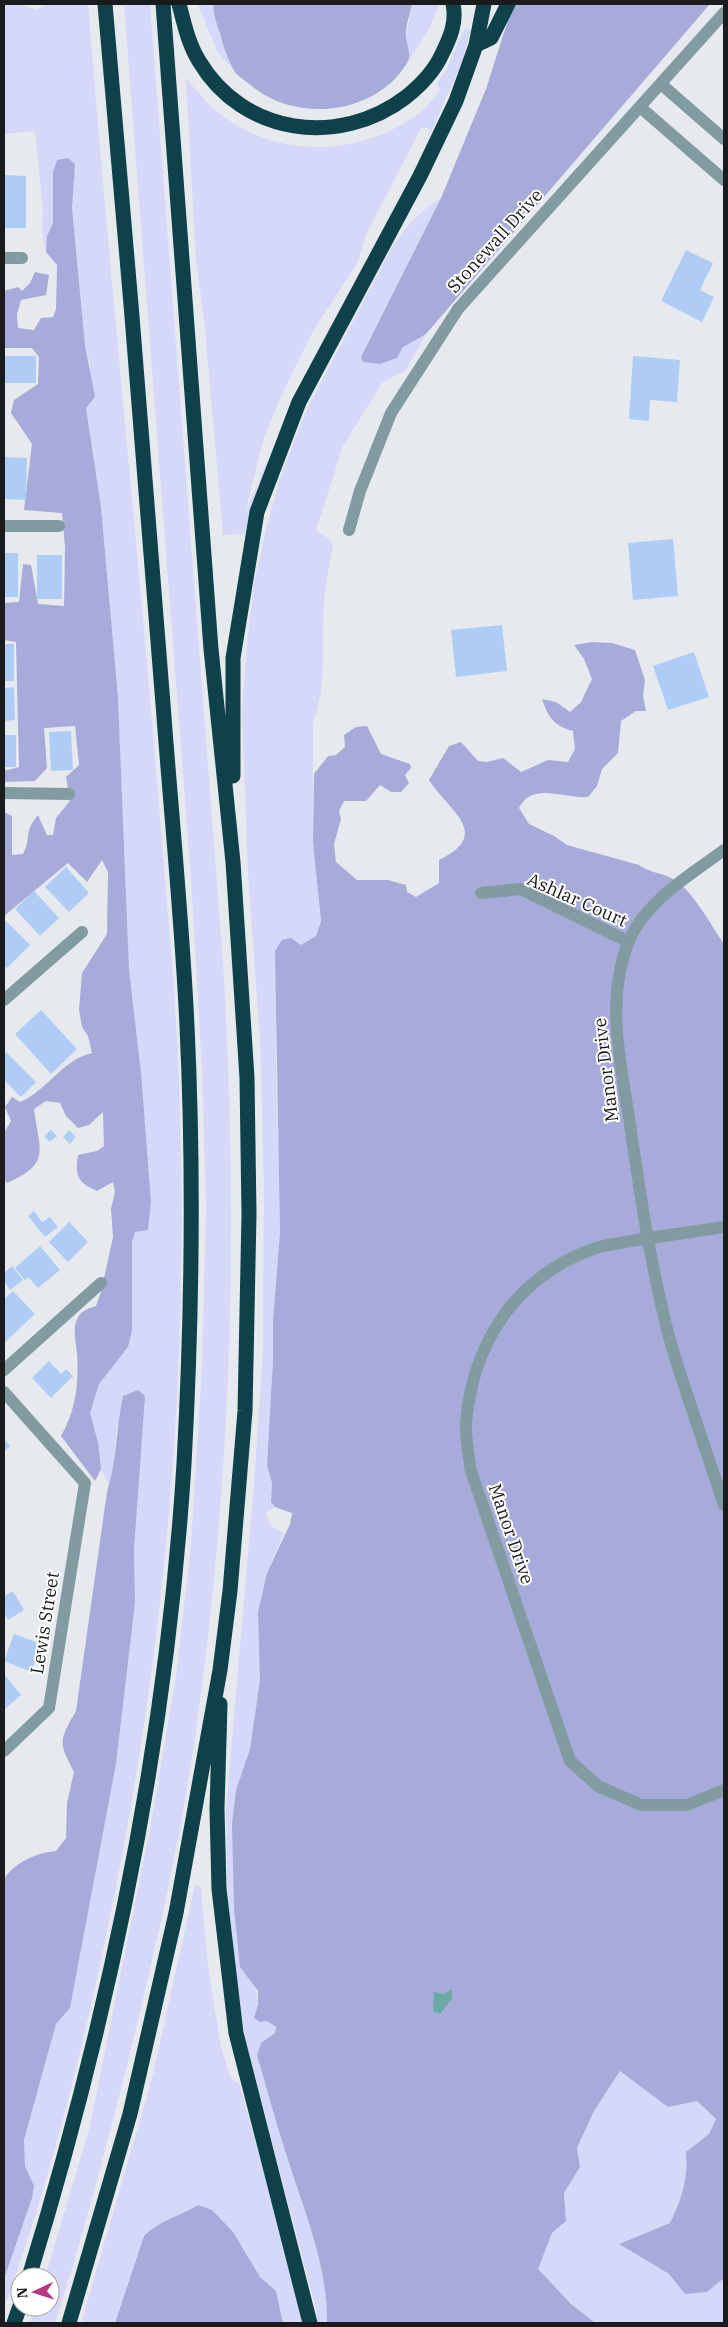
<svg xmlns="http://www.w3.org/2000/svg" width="728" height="2327" viewBox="0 0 728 2327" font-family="'IBM Plex Serif',serif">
  <rect width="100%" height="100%" fill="#e6eaee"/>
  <!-- green -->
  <path fill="#d5d8f9" d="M4 4H20L36 10 47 4H88C110 284 140 563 162 843 167 909 174 975 177 1041 193 1340 168 1644 106 1936 80 2062 48 2187 4 2308V2279L32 2198 34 2186 25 2166 24 2140 56 2024 70 2008 116 1764 135 1603 134 1549 117 1422 113 1474 109 1486 101 1469 98 1442 90 1413 99 1384 128 1347 132 1332V1241L135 1232 141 1073 129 969 118 697 101 507 86 408 90 363 85 345 72 208 75 164 57 160 53 172V223L47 236 46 252 42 232 43 211 35 131 4 134Z
    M124 4H150L223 963C239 1220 232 1481 195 1737 179 1849 153 1960 126 2069 104 2155 82 2240 55 2323H30L35 2307H50V2277H45L89 2130 149 1834 176 1677 191 1545 202 1366 206 1208 202 1069 191 879Z
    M198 4H214L220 36 236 73 217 51Z
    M412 4H439L430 27 408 62 409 51 406 36Z
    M464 29 471 30 462 62 428 139 429 128H421L366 235 357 264 314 329 283 392 264 437 245 513 270 455 245 534 223 535 204 319 196 260 186 79C198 91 210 108 224 117 281 158 356 156 414 117 424 111 433 99 441 90L437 84 447 68Z
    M441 198 361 357 364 362 380 364 397 358 403 347 426 334 406 370 382 383 343 446 316 530 329 539 333 545C330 564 325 584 324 603 321 643 328 684 313 722V843L321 921 316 936 301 945 277 1022 276 1050 280 1233 273 1320V1359L267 1466 272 1483 271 1502 275 1507 266 1513 271 1526 284 1533 267 1573 260 1680 250 1749 236 1790 251 1981C260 1994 258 2004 254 2018L267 2020 276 2027 275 2033 261 2043C269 2081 275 2121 287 2158 304 2212 328 2266 327 2323H318L315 2305 247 2047 228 1930 226 1809 254 1484 263 1349 264 1185 260 1039 248 874 242 711 247 643 254 584 266 529 280 478 306 411 391 249C405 227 419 212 441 198Z
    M195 1885 201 1887 208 1966 221 2047 231 2079 239 2083 297 2291 302 2323H283L276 2291 260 2277 198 2205C180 2216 158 2221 144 2236L115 2323H81L152 2079Z
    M620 2071 632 2079 697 2101 716 2119 709 2134 686 2152C688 2180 682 2198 670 2223L619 2244 669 2274 686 2294 707 2292 724 2278V2323H592L593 2321 571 2304 537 2269 552 2233 566 2221 564 2193 580 2167 577 2148 594 2111Z"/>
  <!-- forest -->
  <path fill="#a6abda" d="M214 4H412C410 14 405 27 406 37 407 46 412 55 407 63 376 115 297 123 253 87 247 82 239 77 235 72 228 60 223 46 220 33 217 25 212 11 214 4Z
    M510 4H710L426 334 403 347 397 358 380 364 363 362 361 357 441 198 486 89 508 20Z
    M68 158 75 164 72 208 85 345 95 397 86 408 101 507 118 697 129 969 141 1073 151 1202 148 1230 135 1232 132 1241V1331L128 1347 99 1384 90 1413 98 1442 101 1469 95 1481 61 1436C76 1410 79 1383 77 1353 76 1344 73 1330 76 1322 79 1312 86 1309 96 1306L101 1292 113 1237 111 1209 115 1192 113 1182 97 1191C77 1182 75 1176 78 1155L97 1151 104 1146 103 1112 89 1125 78 1128 66 1116 60 1103 46 1101 34 1109C39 1151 52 1163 7 1183L4 1180V1133L11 1121 5 1107 12 1097 20 1102C47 1091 63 1059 92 1053L88 1036 82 1027 79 1010 82 973 107 934 108 872 102 860 87 882 68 863 4 916V812L12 816V855L23 854C32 837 23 833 38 815L47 835H53L56 818 70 801 66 777 79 765 75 726 44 728 47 768 35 781 4 782V771L19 767 16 642 4 640V603L19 602 23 564 31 565 38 604 64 606 65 547 62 513 24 510 32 444 11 413 14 400 38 384 39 357 32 348H4V291L18 287 22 291 30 283 35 272 49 275 46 295 21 300 17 314 18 328 34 330 41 318 53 317 56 309 57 265 46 252 47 236 53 223V172L57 160Z
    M592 642 612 643 635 650 645 680 643 696 646 711H636L621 721 618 753 602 769 597 786 588 797C564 799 532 781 519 808L529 824 554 836 567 845 639 865C650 873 664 873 675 880 694 893 711 925 724 944V2278L707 2292 685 2294 669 2274 619 2244 670 2223C682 2198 688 2180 686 2152L709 2134 716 2119 697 2101 668 2107 620 2071 594 2111 577 2148 580 2167 564 2193 566 2221 552 2233 538 2269 571 2304 593 2321 592 2323H327C328 2266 304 2211 287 2157 276 2123 267 2089 257 2055L261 2043 275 2033 276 2027 267 2021 260 2022 254 2018 258 2004V1991L240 1967 234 1908 232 1824 236 1790 250 1749 260 1680 258 1612 267 1573 290 1524 292 1513 275 1507 271 1502 272 1483 267 1466 273 1359V1320L280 1233 275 951 282 940 291 938 301 945 316 936 321 921 313 843 314 774 328 756 336 755 345 747 344 735 356 727 367 726 381 754 410 764 411 768 405 775 409 783 401 792H391L380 785 366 801H344L339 811 341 819 334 844 336 862 357 880H388L406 885 407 892 416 897 439 883V860C493 834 449 811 429 780L449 746 461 742 478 761 487 762 503 758 521 772 548 760 568 762 575 749 573 731C554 726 548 717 542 699L556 702 570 712 581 702 592 679 584 659 574 645Z
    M138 1390 145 1396 134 1549 135 1603 116 1764 70 2008 56 2024 24 2140 25 2166 34 2186 32 2198 4 2279V1879C15 1862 36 1853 56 1851L66 1838 67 1803 74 1772C58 1741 59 1741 76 1711L107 1492C117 1461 116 1428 123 1396Z
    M198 2205 212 2210 233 2232 260 2277 276 2291 283 2323H115L144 2236C158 2221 180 2216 198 2205Z"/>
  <!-- water -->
  <path fill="#69aaa5" d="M452 1989V1998L440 2014 433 2011 434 1992 443 1994Z"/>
  <!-- building -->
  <path fill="#afccf6" d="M4 175 26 176V228H4Z
    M686 250 713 263 700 290 714 297 702 322 661 301Z
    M4 356H36V383H4Z
    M633 356 680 360 677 402 650 400 649 421 629 419Z
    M4 457 27 458 26 500 4 499Z
    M673 539 678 596 633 600 628 543Z
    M4 553H18V597H4Z
    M37 555H62V599H37Z
    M502 625 507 671 456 677 451 630Z
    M4 644H14V681H4Z
    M694 652 709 697 668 710 653 666Z
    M14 687 15 720 4 721V688Z
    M71 731 73 770 51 771 49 732Z
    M4 735H16V767H4Z
    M66 867 89 893 69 912 45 887Z
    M34 891 59 918 40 936 15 909Z
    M6 921 30 945 7 968 4 965V923Z
    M41 1010 77 1049 51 1074 15 1034Z
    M6 1052 36 1082 21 1097 4 1080V1054Z
    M51 1130 57 1136 50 1142 44 1136Z
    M69 1130 76 1137 70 1144 63 1137Z
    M34 1211 42 1222 50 1217 58 1227 45 1237 28 1216Z
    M69 1222 88 1242 68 1262 49 1242Z
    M40 1246 60 1270 38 1288 28 1277 25 1280 15 1268Z
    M12 1266 23 1280 10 1290 4 1281V1273Z
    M13 1291 35 1314 4 1343V1299Z
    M49 1361 61 1374 66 1369 73 1376 51 1398 32 1378Z
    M4 1439 10 1446 4 1452Z
    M13 1591 24 1610 8 1620 4 1613V1596Z
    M14 1634 42 1644 31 1672 4 1661Z
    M4 1674 21 1695 4 1710Z"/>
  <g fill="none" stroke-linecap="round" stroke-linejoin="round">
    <!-- minor -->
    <path stroke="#819ba0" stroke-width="12" d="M661 84 724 139
      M640 107 724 180
      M4 258H22
      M4 526H59
      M349 530 360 491 391 413 458 309 724 13
      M4 793 69 794
      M724 850C690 875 645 901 628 943 606 1000 620 1060 629 1118 640 1194 651 1270 671 1344 687 1398 707 1452 724 1505
      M481 893 521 889 629 942
      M4 1000 82 932
      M724 1227C692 1232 659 1236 626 1242 616 1244 603 1245 593 1249 516 1277 473 1342 466 1423 465 1437 469 1453 470 1468L570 1761 598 1786 641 1805H687L724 1790
      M4 1370 101 1283
      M4 1392 85 1483 49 1708 4 1751"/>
    <!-- highway -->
    <path stroke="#0e414a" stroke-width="15" d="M179 4C184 23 188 43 199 61 243 135 339 148 406 97 421 85 434 72 442 54 450 38 457 22 453 4
      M476 45 491 38 508 4
      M233 776V658L257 512 299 402 420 176 456 101 476 45 484 4
      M220 1704 217 1809 219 1889 236 2033 310 2323
      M29 2277C110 2013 167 1740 184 1464 192 1318 194 1172 187 1026 182 919 171 812 163 704 145 471 126 237 105 4
      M14 2323 20 2306
      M69 2323 130 2114 176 1913 220 1670 230 1591 245 1411 249 1214 247 1078 233 862 211 649 163 4"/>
  </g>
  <g text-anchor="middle" stroke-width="4" stroke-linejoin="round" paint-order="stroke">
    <!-- street labels -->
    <g font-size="18" fill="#1a1b1c" stroke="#fff">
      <text transform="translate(495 241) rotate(-48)" y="6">Stonewall Drive</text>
      <text transform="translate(577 900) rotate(24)" y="6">Ashlar Court</text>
      <text transform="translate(606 1070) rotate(-97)" y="6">Manor Drive</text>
      <text transform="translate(511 1534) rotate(71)" y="6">Manor Drive</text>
      <text transform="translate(45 1623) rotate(-81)" y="6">Lewis Street</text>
    </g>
  </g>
  <!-- border -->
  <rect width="728" height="2327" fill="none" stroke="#1a1b1c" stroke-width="10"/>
  <!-- north arrow -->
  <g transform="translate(35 2292) rotate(266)"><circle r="24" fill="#ffffff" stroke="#a3a4a4"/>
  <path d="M0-4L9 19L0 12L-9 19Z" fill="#b73783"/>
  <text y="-8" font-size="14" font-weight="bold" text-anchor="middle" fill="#1a1b1c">N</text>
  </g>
</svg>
